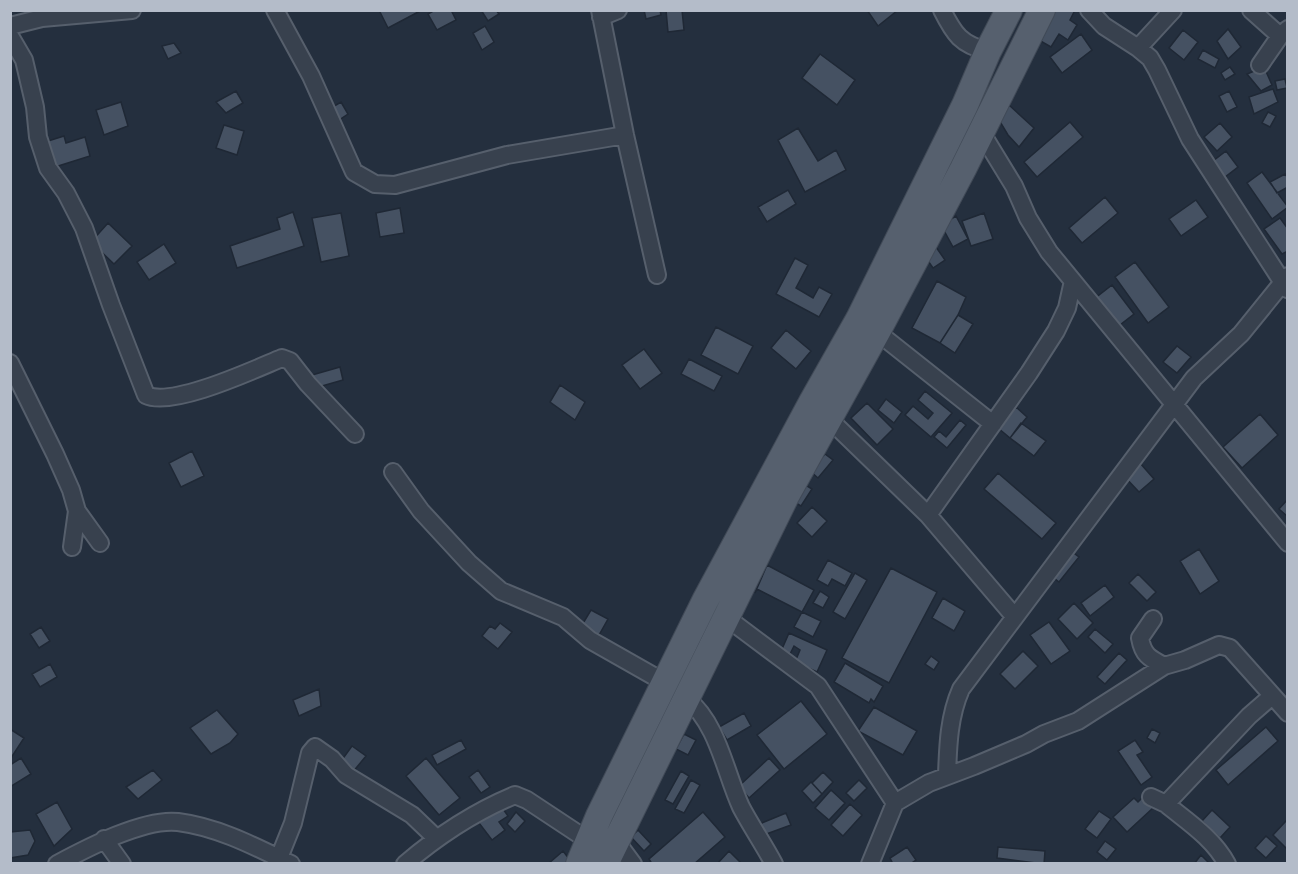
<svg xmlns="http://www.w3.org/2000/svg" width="1298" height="874" viewBox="0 0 1298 874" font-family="'Open Sans',sans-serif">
  <rect width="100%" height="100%" fill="#242f3e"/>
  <!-- building -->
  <path fill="#455162" stroke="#1f2835" stroke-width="1.5" d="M383 10H422L388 28 380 12Z
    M435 10H451L456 20 437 30 428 14Z
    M481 10H496L499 14 488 21Z
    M644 10H660L661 15 646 19Z
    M666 10H682L684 30 668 32Z
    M867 10H898L878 26Z
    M1054 10H1075L1070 20 1077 25 1068 40 1059 34 1051 47 1037 39Z
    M485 26 494 42 482 50 473 33Z
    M1228 29 1241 47 1228 59 1217 41Z
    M1183 30 1198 42 1184 60 1169 48Z
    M1081 34 1092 50 1062 73 1050 57Z
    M174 43 181 53 168 59 162 46Z
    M1203 50 1219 59 1215 68 1198 59Z
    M820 54 855 80 837 105 802 78Z
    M1230 67 1235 74 1225 80 1221 73Z
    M1264 67 1272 85 1261 91 1247 74Z
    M1285 79 1287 88 1277 90 1275 81Z
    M1273 89 1278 102 1254 114 1249 97Z
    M236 91 243 103 226 113 216 102Z
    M1229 91 1237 107 1227 112 1219 96Z
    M121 102 128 126 104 135 96 110Z
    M341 102 348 114 339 120 331 108Z
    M1009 105 1034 128 1019 147 1008 135 999 120Z
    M1268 112 1276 116 1270 127 1262 123Z
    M1070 122 1083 137 1037 177 1024 162Z
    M1220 123 1232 137 1217 151 1204 137Z
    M224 125 244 131 237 155 216 148Z
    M798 128 818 161 836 150 846 170 805 192 778 140Z
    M64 136 66 143 85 137 90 156 55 167 48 141Z
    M1226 151 1238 167 1225 177 1213 161Z
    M1262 172 1288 207 1272 219 1247 183Z
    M1285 174 1288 178V187L1277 193 1270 182Z
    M788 190 796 204 767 222 758 207Z
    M1105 197 1118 213 1082 243 1069 228Z
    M1196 200 1208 217 1181 236 1169 219Z
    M400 208 404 233 380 237 376 213Z
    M293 212 304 246 237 268 230 246 280 229 277 218Z
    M341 213 349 256 321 262 312 218Z
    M984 213 993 239 971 246 962 221Z
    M956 216 968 239 953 247 941 225Z
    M1280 218 1288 229V251L1282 254 1264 229Z
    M108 223 132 246 114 264 91 242Z
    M164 244 176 263 149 280 137 262Z
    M936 247 945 260 933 268 924 255Z
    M795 258 808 265 796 288 813 298 819 287 832 294 819 317 776 294Z
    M1135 262 1169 307 1148 323 1115 277Z
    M937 281 966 297 958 315 940 343 912 328Z
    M1112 285 1134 314 1116 328 1094 299Z
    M958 315 973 324 955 353 940 343Z
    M716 327 753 346 738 374 701 355Z
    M786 330 811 351 796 369 771 348Z
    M1177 346 1191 357 1177 373 1163 362Z
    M644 349 662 373 640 389 622 365Z
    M689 359 722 376 714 391 681 374Z
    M340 367 343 380 315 388 312 375Z
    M560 385 585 402 575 420 550 402Z
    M925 391 952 413 931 437 905 415 913 406 928 419 933 413 918 400Z
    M886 399 902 412 894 423 878 410Z
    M867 403 893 429 877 445 851 418Z
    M1016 407 1027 417 1010 438 998 428Z
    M1260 414 1278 435 1242 468 1223 447Z
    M960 420 966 425 947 448 934 437 939 431 946 437Z
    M1021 423 1046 441 1034 456 1010 438Z
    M192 451 204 476 181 487 169 463Z
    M825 454 833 460 818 478 810 471Z
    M1140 463 1154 479 1139 492 1124 476Z
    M998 473 1056 523 1042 539 984 489Z
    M804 484 812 489 801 506 794 502Z
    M1288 499V515L1287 516 1279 509Z
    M812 507 827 521 812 537 797 523Z
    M1068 549 1079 557 1059 582 1049 574Z
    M1199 549 1219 581 1200 594 1180 561Z
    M828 560 852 573 845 586 832 579 828 586 817 580Z
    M767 565 814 590 802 612 757 589 755 593Z
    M891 568 937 592 889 683 842 658Z
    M855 573 867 580 845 619 833 612Z
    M1138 574 1156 592 1147 601 1129 583Z
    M1105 585 1114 597 1090 616 1081 603Z
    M820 591 829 597 823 608 813 603Z
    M943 598 965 611 954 631 932 618Z
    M1074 603 1093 623 1077 639 1058 619Z
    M591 610 608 619 599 635 582 625Z
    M802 612 821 621 813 637 794 627Z
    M1049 622 1070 651 1051 664 1030 635Z
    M500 623 512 632 498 649 482 636 490 626 495 629Z
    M41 627 50 641 39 648 30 634Z
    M1095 629 1113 644 1105 653 1088 637Z
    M789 633 827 650 817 672 795 662 800 650 794 646 789 656 782 649Z
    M1023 651 1038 666 1015 689 1000 674Z
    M1119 653 1127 660 1105 684 1097 677Z
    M931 656 939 662 934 670 925 664Z
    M845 663 883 686 874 702 871 699 869 703 834 682Z
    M50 664 57 677 40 687 32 674Z
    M319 689 321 706 299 716 293 700Z
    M801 701 827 734 784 769 757 735Z
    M874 707 917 731 903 755 858 731Z
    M217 710 238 734 230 743 211 754 190 728Z
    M744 713 751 726 727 740 719 727Z
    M1266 727 1278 741 1228 785 1216 770Z
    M10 729 24 738 11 758H10Z
    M1152 729 1160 733 1155 743 1147 738Z
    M684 734 696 740 688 755 676 749Z
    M461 740 466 749 437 765 432 755Z
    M1135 740 1143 752 1137 755 1152 777 1141 785 1118 751Z
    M352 746 366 756 352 773 339 764Z
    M21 758 31 774 10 787V765Z
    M426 758 460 798 439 815 406 776Z
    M769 758 780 770 749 798 739 786Z
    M153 770 162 780 138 799 126 787Z
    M478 770 490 787 481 793 469 777Z
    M681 771 689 776 673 804 665 800Z
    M823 772 833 782 822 794 812 783Z
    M691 780 700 785 684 813 675 809Z
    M859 780 867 788 854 801 846 793Z
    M811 782 822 794 813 803 802 791Z
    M831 790 845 803 829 820 815 808Z
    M1144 796 1154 807 1127 832 1113 817 1134 798 1138 802Z
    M57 802 72 829 54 846 36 814Z
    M850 804 862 815 843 836 831 825Z
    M501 806 508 816 499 822 505 830 492 840 479 823Z
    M1212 810 1230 827 1220 838 1202 821Z
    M1099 811 1111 819 1097 838 1085 829Z
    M516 812 525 821 515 832 507 824Z
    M703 812 725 837 694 864H652L649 859Z
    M786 813 791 825 761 836 757 825Z
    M1286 821 1288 822 1287 849 1273 835Z
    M30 830 35 841 28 855 10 858V832Z
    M638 830 651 844 644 851 631 837Z
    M1266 836 1277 846 1266 858 1255 848Z
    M1105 841 1116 849 1107 860 1097 852Z
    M907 847 916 860 910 864H893L890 858Z
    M998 847 1045 851 1044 864 997 858Z
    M563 851 573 864H548Z
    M729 851 740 862 738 864H717Z
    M1201 855 1209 863V864H1194Z"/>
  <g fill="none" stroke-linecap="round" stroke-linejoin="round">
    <defs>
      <path id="minor" d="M275 10 311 76 354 172 375 184 395 185 507 155 625 135
        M600 10 625 135 657 275
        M942 10C954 34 961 45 988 51
        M1089 10 1104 26 1138 48 1173 10
        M1251 10 1280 36 1288 29
        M601 17 618 10
        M10 26 42 18 132 10
        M10 36 24 60 35 107 38 137 48 168 66 193 84 228 111 305 146 395C172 408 255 369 282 358L290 361 308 384 355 434
        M1138 48 1150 58 1157 70 1190 139 1287 289
        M1260 65 1280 36
        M981 132 1014 186 1028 218 1049 252 1288 543
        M877 332 993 424
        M10 363 55 454 71 490 77 511 100 543
        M828 418 928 515 1014 616
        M393 472 421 511 469 563 501 591 563 617 590 640 664 682
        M928 515 1029 373 1056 331 1067 308 1073 281
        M72 547 77 511
        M727 618 818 686 895 803
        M1164 666 1185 660 1219 645 1230 648 1288 713
        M687 699C718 724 725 772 741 807 751 826 764 845 774 864
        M947 775C948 745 949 716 961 689L1194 378 1241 334 1288 276
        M1151 797 1166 804 1249 716 1272 696
        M1166 804C1188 822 1213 838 1227 864
        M104 839 122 864
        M616 841 633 864
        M279 858 293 823 310 753 315 747 332 759 346 775 412 815 436 838
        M57 864C87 848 144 818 178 822 218 827 256 847 291 864
        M405 864C439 835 474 812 515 795L527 800 589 841
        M870 864 895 803 929 783 974 766 1026 744 1044 734 1078 721 1164 666C1149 658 1143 655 1140 638L1153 619"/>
      <path id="primary" d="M579 864 599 816 705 601 812 402 859 319 965 105 988 51 1009 10
        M605 864 786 496 877 332 963 169 1042 10"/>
    </defs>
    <!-- minor casing -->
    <use href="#minor" stroke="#565f6c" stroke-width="20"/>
    <!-- primary casing -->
    <use href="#primary" stroke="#414a57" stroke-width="28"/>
    <!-- minor -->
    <use href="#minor" stroke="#38414e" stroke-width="16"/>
    <!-- primary -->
    <use href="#primary" stroke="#56606e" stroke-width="26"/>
  </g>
  <!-- border -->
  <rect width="1298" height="874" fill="none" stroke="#b4bcc9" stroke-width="24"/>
</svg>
